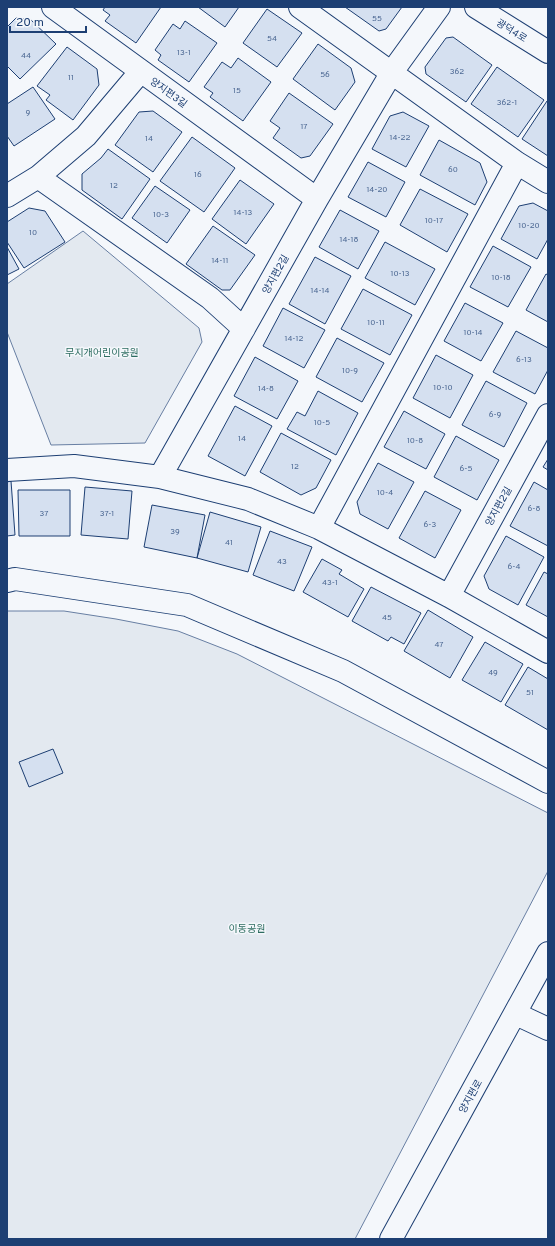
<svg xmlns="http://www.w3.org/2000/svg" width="555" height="1246" viewBox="0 0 555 1246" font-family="Overpass,'Noto Sans KR',sans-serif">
  <rect width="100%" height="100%" fill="#f4f7fb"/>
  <!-- green -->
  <path fill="#e3e9f0" stroke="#687fa3" d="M83 231 199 328 202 342 145 443 51 445 7 332V284Z
    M7 611H64L116 619 178 631 237 654 548 813V871L355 1239H7Z"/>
  <!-- building -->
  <path fill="#d5e0f0" stroke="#1d3f73" d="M105 7H161L136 43 105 21 110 15 103 10Z
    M198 7H239L225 27Z
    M345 7H402L386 29 379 31Z
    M267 9 302 33 277 67 243 43Z
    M16 18 30 19 56 44 20 79 7 66V27Z
    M185 21 217 43 189 82 158 60 161 55 155 50 173 24 180 29Z
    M453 37 492 65 466 102 426 74 425 67 446 38Z
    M318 44 351 68 355 82 335 110 293 79Z
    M67 47 97 69 99 85 73 120 46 100 50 95 37 86Z
    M238 58 271 82 243 121 210 97 213 93 204 87 222 62 231 68Z
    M497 67 544 100 518 137 471 104Z
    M33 87 55 119 14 146 7 136V104Z
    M289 93 333 124 310 156 301 158 273 138 280 128 270 121Z
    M547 101H548V156L522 139Z
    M153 111 182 132 153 172 115 145 139 112Z
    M403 112 429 126 406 167 372 149 390 116Z
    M192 137 235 168 204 212 160 181Z
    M439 140 480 163 487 182 475 205 420 175Z
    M108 149 150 179 122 219 82 190V174L101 158Z
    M368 162 405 182 386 217 348 197Z
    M240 180 274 204 246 244 212 219Z
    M155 186 190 210 167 243 132 218Z
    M420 189 468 214 447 252 400 225Z
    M533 203 548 211V239L537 259 501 239 519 206Z
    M29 208 45 211 65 242 24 268 7 242V222Z
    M340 210 379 231 358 269 319 247Z
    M213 226 255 255 230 290H222L186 264Z
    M385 242 435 269 415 305 365 278Z
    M493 246 531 267 508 307 470 287Z
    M7 247 19 269 7 275Z
    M315 257 351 276 325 324 289 304Z
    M546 274 548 275V322L526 310Z
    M363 289 412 315 390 355 341 329Z
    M465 303 503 323 481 361 444 341Z
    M283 308 325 330 304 368 263 346Z
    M516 331 548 348V370L535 394 493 372Z
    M337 338 384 363 362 402 316 377Z
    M436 355 473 375 450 418 413 398Z
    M255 357 298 381 277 419 234 396Z
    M486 381 527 403 504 447 462 425Z
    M318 391 358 413 336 455 287 429 297 412 305 416Z
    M235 406 272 426 245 476 208 456Z
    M404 411 445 434 426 469 384 447Z
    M281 433 331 460 316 488 301 495 260 472Z
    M456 436 499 460 477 500 434 477Z
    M548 459V470L543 467Z
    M378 463 414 482 388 529 360 514 357 502Z
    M11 481 15 535 7 536V482Z
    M534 482 548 490V546L510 526Z
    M85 487 132 491 128 539 81 535Z
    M18 490H70V536H19Z
    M425 491 461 510 435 558 399 538Z
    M152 505 205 515 197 558 144 547Z
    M210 512 261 527 248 572 197 558Z
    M270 531 312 547 294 591 253 575Z
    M506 536 544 557 518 605 489 589 484 576Z
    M322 559 342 570 339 574 364 589 348 617 303 592Z
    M544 572 548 574V617L526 605Z
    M371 587 421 613 404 644 391 637 388 641 352 621Z
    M428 610 473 637 450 678 404 651Z
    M485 642 523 664 501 702 462 680Z
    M528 667 548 679V730L505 705Z
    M53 749 63 773 29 787 19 762Z"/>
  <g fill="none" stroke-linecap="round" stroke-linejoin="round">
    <defs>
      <path id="minor" d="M53 7 141 71
        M300 7 517 163 548 182
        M38 177 210 298 244 329
        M7 196 38 177 86 136 141 71 317 199
        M7 470 74 466 160 477 248 499 319 528 449 596 548 652
        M160 477 317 199 392 72 439 7
        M319 528 517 163
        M7 581 15 579 187 605 343 671 548 782
        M449 596 548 415
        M516 1014 548 1029
        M391 1239 548 953"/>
      <path id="major" d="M476 7 548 52"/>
    </defs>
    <!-- minor casing -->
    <use href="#minor" stroke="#1d3f73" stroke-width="24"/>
    <!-- major casing -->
    <use href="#major" stroke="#1d3f73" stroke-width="24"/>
    <!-- minor -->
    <use href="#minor" stroke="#f4f7fb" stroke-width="22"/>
    <!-- major -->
    <use href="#major" stroke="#f4f7fb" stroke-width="22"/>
  </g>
  <g text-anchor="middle" stroke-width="3" stroke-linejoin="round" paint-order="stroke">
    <!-- number labels -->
    <g font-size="8" fill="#4b6792">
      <text x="377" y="21">55</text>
      <text x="272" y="41">54</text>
      <text x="184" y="55">13-1</text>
      <text x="26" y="58">44</text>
      <text x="457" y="74">362</text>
      <text x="325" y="77">56</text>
      <text x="71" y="80">11</text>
      <text x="237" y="93">15</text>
      <text x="507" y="105">362-1</text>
      <text x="28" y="115">9</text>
      <text x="304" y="129">17</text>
      <text x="400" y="140">14-22</text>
      <text x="149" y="141">14</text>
      <text x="453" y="172">60</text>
      <text x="198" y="177">16</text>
      <text x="114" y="188">12</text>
      <text x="377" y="192">14-20</text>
      <text x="243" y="215">14-13</text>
      <text x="161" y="217">10-3</text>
      <text x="434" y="223">10-17</text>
      <text x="529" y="228">10-20</text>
      <text x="33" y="235">10</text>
      <text x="349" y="242">14-18</text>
      <text x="220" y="263">14-11</text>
      <text x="400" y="276">10-13</text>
      <text x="501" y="280">10-18</text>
      <text x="320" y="293">14-14</text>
      <text x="376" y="325">10-11</text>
      <text x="473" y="335">10-14</text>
      <text x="294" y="341">14-12</text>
      <text x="524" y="362">6-13</text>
      <text x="350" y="373">10-9</text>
      <text x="443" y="390">10-10</text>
      <text x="266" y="391">14-8</text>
      <text x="495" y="417">6-9</text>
      <text x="322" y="425">10-5</text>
      <text x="242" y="441">14</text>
      <text x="415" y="443">10-8</text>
      <text x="295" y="469">12</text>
      <text x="466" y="471">6-5</text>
      <text x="385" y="495">10-4</text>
      <text x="534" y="511">6-8</text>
      <text x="44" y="516">37</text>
      <text x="107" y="516">37-1</text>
      <text x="430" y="527">6-3</text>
      <text x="175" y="534">39</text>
      <text x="229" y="545">41</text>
      <text x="282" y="564">43</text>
      <text x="514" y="569">6-4</text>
      <text x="330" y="585">43-1</text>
      <text x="387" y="620">45</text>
      <text x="439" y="647">47</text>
      <text x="493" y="675">49</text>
      <text x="530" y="695">51</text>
    </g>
    <!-- street labels -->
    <g font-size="10" fill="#1d3f73" stroke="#f4f7fb">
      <text transform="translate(512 30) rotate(32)" y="4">광덕4로</text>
      <text transform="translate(169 92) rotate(36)" y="4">양지편3길</text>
      <text transform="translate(275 274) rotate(-61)" y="4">양지편2길</text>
      <text transform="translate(498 506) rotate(-61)" y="4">양지편2길</text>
      <text transform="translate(470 1096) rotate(-61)" y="4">양지편로</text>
    </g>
    <!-- park labels -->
    <g font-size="10" fill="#2c6c60" stroke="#f4f7fb">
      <text x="102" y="356">무지개어린이공원</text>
      <text x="247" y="932">이동공원</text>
    </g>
  </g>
  <!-- border -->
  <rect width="555" height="1246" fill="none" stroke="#1d3f73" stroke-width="16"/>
  <!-- scale -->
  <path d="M10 26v6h76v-6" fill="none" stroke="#1d3f73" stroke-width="2"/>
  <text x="16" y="26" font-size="12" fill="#1d3f73" stroke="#f4f7fb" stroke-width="3" paint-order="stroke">20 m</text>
</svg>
